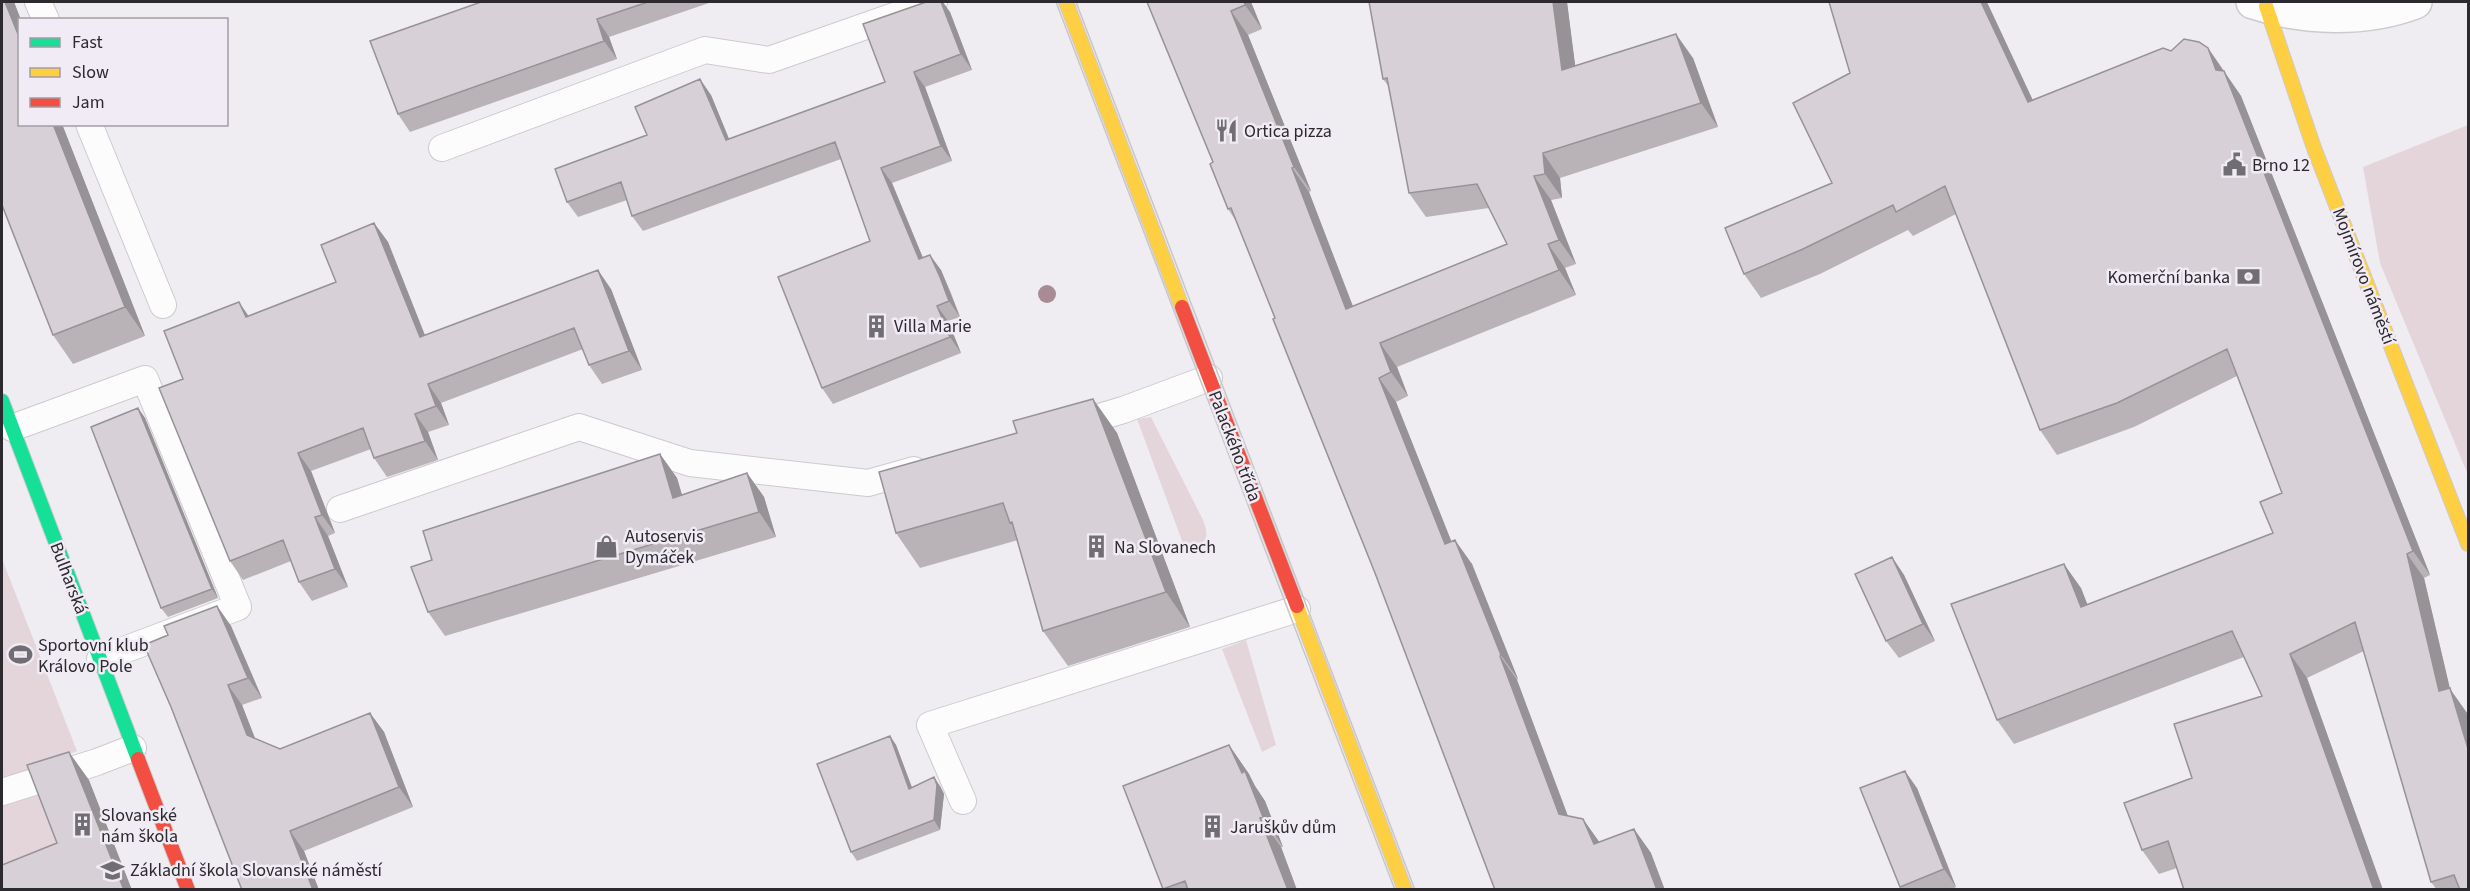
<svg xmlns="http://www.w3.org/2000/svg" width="2470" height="891" viewBox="0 0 2470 891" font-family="'Source Sans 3',sans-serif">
  <rect width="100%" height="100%" fill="#f0edf2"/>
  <!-- green -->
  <path fill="#e4d5db" d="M2468 125V475L2380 263 2363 167Z
    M1151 417 1203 520C1211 541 1205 543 1185 549L1137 419Z
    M2 559 77 751 36 768 80 879 2 889Z
    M1246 640 1276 745 1262 752 1222 649Z"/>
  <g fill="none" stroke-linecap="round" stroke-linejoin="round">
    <defs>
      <path id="lane" d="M38 2 46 20
        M89 124 163 305
        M442 148 705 50 769 60 934 2
        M1073 425 1123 410 1209 378
        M12 428 145 379 238 607 100 659
        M340 509 579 427 690 463 868 483 914 470
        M2 792 97 762 133 748
        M963 801 930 725 1297 609"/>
      <path id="street" d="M2253 2C2303 19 2365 21 2415 2"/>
      <path id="fast" d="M2 401 138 759"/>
      <path id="slow" d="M1066 2 1182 307
        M2266 6 2314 148 2468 544
        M1297 606 1405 890"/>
      <path id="jam" d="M1182 307 1297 606
        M138 759 188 890"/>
    </defs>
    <!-- lane casing -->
    <use href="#lane" stroke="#cccace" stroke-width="28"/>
    <!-- street casing -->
    <use href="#street" stroke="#cccace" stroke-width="36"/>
    <!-- fast casing -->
    <use href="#fast" stroke="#cccace" stroke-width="16"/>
    <!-- slow casing -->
    <use href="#slow" stroke="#cccace" stroke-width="16"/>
    <!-- jam casing -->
    <use href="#jam" stroke="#cccace" stroke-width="16"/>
    <!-- lane -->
    <use href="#lane" stroke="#fdfcfd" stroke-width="26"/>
    <!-- street -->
    <use href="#street" stroke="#fdfcfd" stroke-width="33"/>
    <!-- fast -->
    <use href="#fast" stroke="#16e098" stroke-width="14"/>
    <!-- slow -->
    <use href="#slow" stroke="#ffcf43" stroke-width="14"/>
    <!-- jam -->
    <use href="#jam" stroke="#f24e42" stroke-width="14"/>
    <!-- tram -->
    <path stroke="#c8c7c8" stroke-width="1.5" d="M1056 2 1395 890
      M1076 2 1415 890"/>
  </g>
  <!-- trees -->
  <circle fill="#a88b95" cx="1047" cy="294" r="9"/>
  <!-- wall -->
  <path fill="#b9b3b8" d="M2 2H14L21 20H20V124H62L145 336 73 364 53 335 2 205Z
    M481 2H712L609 37 617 59 410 132 398 114Z
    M1147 2H1251L1262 29 1248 35 1311 191 1309 192 1353 306 1507 244 1489 208 1426 217 1409 193 1389 87 1383 79 1567 2 1575 66 1693 58 1718 127 1560 178 1562 198 1551 200 1576 264 1565 268 1576 295 1397 367 1408 396 1396 402 1451 541 1472 564 1518 679 1517 680 1568 816 1583 819 1599 842 1634 829 1651 853 1495 890 1375 573 1275 318 1236 221 1228 209 1213 162Z
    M950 12 972 70 925 87 952 161 892 183 923 258 941 270 951 293 960 317 948 321 961 353 833 404 822 388 870 241 841 159 643 231 632 216 627 200 578 217 567 202 647 135 711 95 729 139 885 82Z
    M2208 48 2241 96 2430 575 2424 578 2450 689 2467 713 2469 719V890H2437L2431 882 2364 651 2307 678 2383 890H2184L2177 868 2159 874 2142 850 2192 778 2262 696 2244 657 2014 744 1997 720 2081 588 2087 605 2273 533 2282 493 2237 376 2134 427 2057 455 2040 430 1956 214 1913 236 1908 230 1820 274 1761 298 1744 274 1832 183 1850 73 2033 100 2171 51Z
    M374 223 388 242 425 335 611 289 642 370 602 384 589 365 583 349 441 403 449 425 428 432 438 460 387 477 374 458 371 449 311 471 335 533 328 536 348 587 312 601 299 582 291 561 243 580 230 561 183 379 249 316 336 282Z
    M1093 399 1117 433 1190 627 1068 666 1043 631 1018 540 920 568 896 533 1017 433Z
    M138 408 145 418 218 598 168 617 161 608Z
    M660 454 677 478 682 495 747 473 764 497 776 537 445 636 428 612 432 560Z
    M1892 557 1904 575 1935 641 1899 658 1886 641Z
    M217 606 231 626 262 698 242 705 255 738 280 749 370 713 384 732 413 807 304 851 319 890 168 635Z
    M890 736 896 745 912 788 940 786 944 794 940 830 857 861 851 852Z
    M1229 745 1249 774 1255 786 1265 801 1283 847H1281L1297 890H1163Z
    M1917 788 1956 887 1950 890H1902L1900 887Z"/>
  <!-- shaded-wall -->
  <path fill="#969296" d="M5 2H14L21 20H20V39Z
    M941 2H943L950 12 972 70 961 54Z
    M1244 2H1251L1262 29 1245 5Z
    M1553 2H1567L1579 95 1562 70Z
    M1981 2H1987L2045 126 2028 102Z
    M1231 11 1248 35 1311 191 1294 167Z
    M597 19 609 37 617 59 604 41Z
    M1676 34 1693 58 1718 127 1701 103Z
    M2208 48 2241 96 2430 575 2413 551 2216 70Z
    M914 72 925 87 952 161 941 146Z
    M700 79 711 95 736 156 726 140Z
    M53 124H62L145 336 125 307Z
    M1543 153 1560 178 1562 198 1545 174Z
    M881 168 892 183 930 275 919 259Z
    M1292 168 1309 192 1363 333 1346 309Z
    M1534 176 1551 200 1576 264 1559 240Z
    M374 223 388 242 433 356 420 337Z
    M1548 244 1565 268 1576 295 1559 270Z
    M930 255 941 270 960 317 949 301Z
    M598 270 611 289 642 370 629 351Z
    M239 302 252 321 246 317Z
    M937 306 948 321 961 353 950 337Z
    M1380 343 1397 367 1408 396 1391 372Z
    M1379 378 1396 402 1462 568 1445 544Z
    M428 384 441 403 449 425 436 406Z
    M1093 399 1117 433 1190 627 1166 592Z
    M138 408 145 418 218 598 212 589Z
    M415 414 428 432 438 460 425 441Z
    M298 453 311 471 335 533 322 515Z
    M660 454 677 478 690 522 673 498Z
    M747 473 764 497 776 537 759 512Z
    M315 517 328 536 348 587 335 569Z
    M1455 540 1472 564 1518 679 1501 655Z
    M2407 554 2424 578 2450 689 2467 713 2469 719V752L2439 691Z
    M1892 557 1904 575 1935 641 1923 624Z
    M2064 564 2081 588 2098 631 2081 607Z
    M217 606 231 626 262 698 248 678Z
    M2290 654 2307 678 2383 890H2374Z
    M1500 656 1517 680 1576 838 1559 814Z
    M228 685 242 705 261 754 247 735Z
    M370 713 384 732 413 807 399 787Z
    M890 736 896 745 916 798 909 789Z
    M1229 745 1249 774 1255 786 1265 801 1283 847 1263 817Z
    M69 752 89 780 132 890H124Z
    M1905 771 1917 788 1956 887 1944 869Z
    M934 777 940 786 944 794 940 830 934 820Z
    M1260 818 1281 847 1297 890H1288Z
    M1583 819 1600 843 1594 844Z
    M1634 829 1651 853 1665 890H1657Z
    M290 831 304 851 319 890H313Z"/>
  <!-- building -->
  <path fill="#d7d0d6" stroke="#969296" stroke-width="1.5" d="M2 2H5L20 39V124H53L125 307 53 335 2 205Z
    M481 2H648L597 19 604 41 398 114 370 41Z
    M926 2H941L961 54 914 72 941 146 881 168 919 259 930 255 940 277 949 301 937 306 950 337 822 388 778 277 870 241 835 142 632 216 621 182 567 202 555 169 647 135 635 107 700 79 726 140 885 82 863 24Z
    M1147 2H1244L1245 5 1231 11 1294 167 1292 168 1346 309 1507 244 1477 184 1409 193 1387 78 1383 79 1369 2H1553L1562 70 1676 34 1701 103 1543 153 1545 174 1534 176 1559 240 1548 244 1559 270 1380 343 1391 372 1379 378 1445 544 1455 540 1501 655 1500 656 1559 814 1583 819 1594 844 1634 829 1657 890H1495L1375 573 1273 319 1275 318 1231 208 1228 209 1210 164 1213 162Z
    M1829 2H1981L2028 102 2163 48 2171 51 2184 39 2199 42 2208 48 2216 70 2224 71 2413 551 2407 554 2439 691 2450 688 2469 752V890H2460L2454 875 2431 882 2355 622 2290 654 2374 890H2184L2168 841 2142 850 2124 803 2192 778 2174 724 2262 696 2232 631 1997 720 1951 604 2064 564 2081 607 2273 533 2260 502 2282 493 2227 349 2117 403 2040 430 1945 186 1896 212 1893 205 1803 249 1744 274 1725 228 1832 183 1793 103 1850 73Z
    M374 223 420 337 598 270 629 351 589 365 574 328 428 384 436 406 415 414 425 441 374 458 363 428 298 453 322 515 315 517 335 569 299 582 283 540 230 561 159 388 183 379 164 331 239 302 246 317 336 282 321 245Z
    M1093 399 1166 592 1043 631 1012 522 1010 523 1003 503 896 533 879 472 1017 433 1013 421Z
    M138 408 212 589 161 608 91 427Z
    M660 454 673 498 747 473 759 512 428 612 411 567 432 560 423 531Z
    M1892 557 1923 624 1886 641 1855 574Z
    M217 606 248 678 228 685 247 735 280 749 370 713 399 787 290 831 313 890H242L171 707 144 645 168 635 164 626Z
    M890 736 909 789 934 777 937 785 934 820 851 852 817 764Z
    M1229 745 1242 773 1245 771 1263 817 1260 818 1288 890H1188L1185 881 1163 889 1123 786Z
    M69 752 124 890H2V865L57 843 27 765Z
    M1905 771 1944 869 1900 887 1860 788Z"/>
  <!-- icons -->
  <defs>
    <symbol id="restaurant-bare" viewBox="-9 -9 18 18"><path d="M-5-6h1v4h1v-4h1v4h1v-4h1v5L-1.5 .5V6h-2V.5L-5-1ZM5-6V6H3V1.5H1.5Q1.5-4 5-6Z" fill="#716e73" stroke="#f0ebf4" stroke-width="2.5" paint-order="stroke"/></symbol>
    <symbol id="civic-bare" viewBox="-9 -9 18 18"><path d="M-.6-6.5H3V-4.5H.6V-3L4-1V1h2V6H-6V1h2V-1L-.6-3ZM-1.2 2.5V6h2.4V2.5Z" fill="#716e73" stroke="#f0ebf4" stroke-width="2.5" paint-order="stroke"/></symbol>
    <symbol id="bank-bare" viewBox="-9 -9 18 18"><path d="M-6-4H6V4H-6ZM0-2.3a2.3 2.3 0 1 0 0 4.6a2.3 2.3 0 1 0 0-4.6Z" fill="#716e73" stroke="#f0ebf4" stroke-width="2.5" paint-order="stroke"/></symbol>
    <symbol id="building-bare" viewBox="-9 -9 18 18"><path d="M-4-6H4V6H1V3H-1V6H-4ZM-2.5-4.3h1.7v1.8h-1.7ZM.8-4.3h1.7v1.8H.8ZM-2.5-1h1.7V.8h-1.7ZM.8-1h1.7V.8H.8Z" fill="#716e73" stroke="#f0ebf4" stroke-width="2.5" paint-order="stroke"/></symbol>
    <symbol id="shop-bare" viewBox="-9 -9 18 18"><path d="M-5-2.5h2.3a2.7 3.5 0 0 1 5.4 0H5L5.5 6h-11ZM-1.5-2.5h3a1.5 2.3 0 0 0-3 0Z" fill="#716e73" stroke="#f0ebf4" stroke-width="2.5" paint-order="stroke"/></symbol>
    <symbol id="stadium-bare" viewBox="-9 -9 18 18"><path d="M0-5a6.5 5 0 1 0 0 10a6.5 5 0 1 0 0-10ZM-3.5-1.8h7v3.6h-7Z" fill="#716e73" stroke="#f0ebf4" stroke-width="2.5" paint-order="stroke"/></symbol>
    <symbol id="school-bare" viewBox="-9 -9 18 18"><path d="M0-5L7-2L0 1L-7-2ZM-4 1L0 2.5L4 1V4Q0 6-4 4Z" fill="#716e73" stroke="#f0ebf4" stroke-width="2.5" paint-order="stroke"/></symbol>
  </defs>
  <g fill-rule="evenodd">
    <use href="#restaurant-bare" x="1210" y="114" width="33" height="33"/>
    <use href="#civic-bare" x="2218" y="148" width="33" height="33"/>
    <use href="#bank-bare" x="2232" y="260" width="33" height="33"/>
    <use href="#building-bare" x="860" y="310" width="33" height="33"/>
    <use href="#shop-bare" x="590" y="530" width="33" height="33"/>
    <use href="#building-bare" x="1080" y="530" width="33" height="33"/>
    <use href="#stadium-bare" x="4" y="638" width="33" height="33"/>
    <use href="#building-bare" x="66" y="808" width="33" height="33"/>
    <use href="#building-bare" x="1196" y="810" width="33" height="33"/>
    <use href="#school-bare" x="96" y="854" width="33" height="33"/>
  </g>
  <g text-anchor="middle" stroke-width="5" stroke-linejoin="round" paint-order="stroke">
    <!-- poi labels -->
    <g font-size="18" fill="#2c2a2e" stroke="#f0ebf4" text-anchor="start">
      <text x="1244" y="137">Ortica pizza</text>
      <text x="2252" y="171">Brno 12</text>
      <text x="2230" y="283" text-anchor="end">Komerční banka</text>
      <text x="894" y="332">Villa Marie</text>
      <text x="625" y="542">Autoservis<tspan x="625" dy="21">Dymáček</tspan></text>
      <text x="1114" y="553">Na Slovanech</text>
      <text x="38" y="651">Sportovní klub<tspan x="38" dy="21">Královo Pole</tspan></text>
      <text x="101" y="821">Slovanské<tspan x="101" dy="21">nám škola</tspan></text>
      <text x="1230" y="833">Jaruškův dům</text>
      <text x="130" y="876">Základní škola Slovanské náměstí</text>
    </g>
    <!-- street labels -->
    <g font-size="18" fill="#2c2a2e" stroke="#f0ebf4">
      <text transform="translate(2364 276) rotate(69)" y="6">Mojmírovo náměstí</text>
      <text transform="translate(1235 446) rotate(69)" y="6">Palackého třída</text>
      <text transform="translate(69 578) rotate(69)" y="6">Bulharská</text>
    </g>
  </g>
  <!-- border -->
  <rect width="2470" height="891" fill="none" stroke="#2c2a2e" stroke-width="6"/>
  <!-- legend -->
  <rect x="18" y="18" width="210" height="108" fill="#f0ebf4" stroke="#a29ea5" stroke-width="1.5"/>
  <rect x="30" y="38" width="30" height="9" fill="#16e098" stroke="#a29ea5" stroke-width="1.5"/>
  <text x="72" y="48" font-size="18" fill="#2c2a2e">Fast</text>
  <rect x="30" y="68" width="30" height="9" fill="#ffcf43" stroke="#a29ea5" stroke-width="1.5"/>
  <text x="72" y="78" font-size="18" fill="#2c2a2e">Slow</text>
  <rect x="30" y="98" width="30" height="9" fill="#f24e42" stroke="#a29ea5" stroke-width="1.5"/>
  <text x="72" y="108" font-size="18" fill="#2c2a2e">Jam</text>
</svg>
